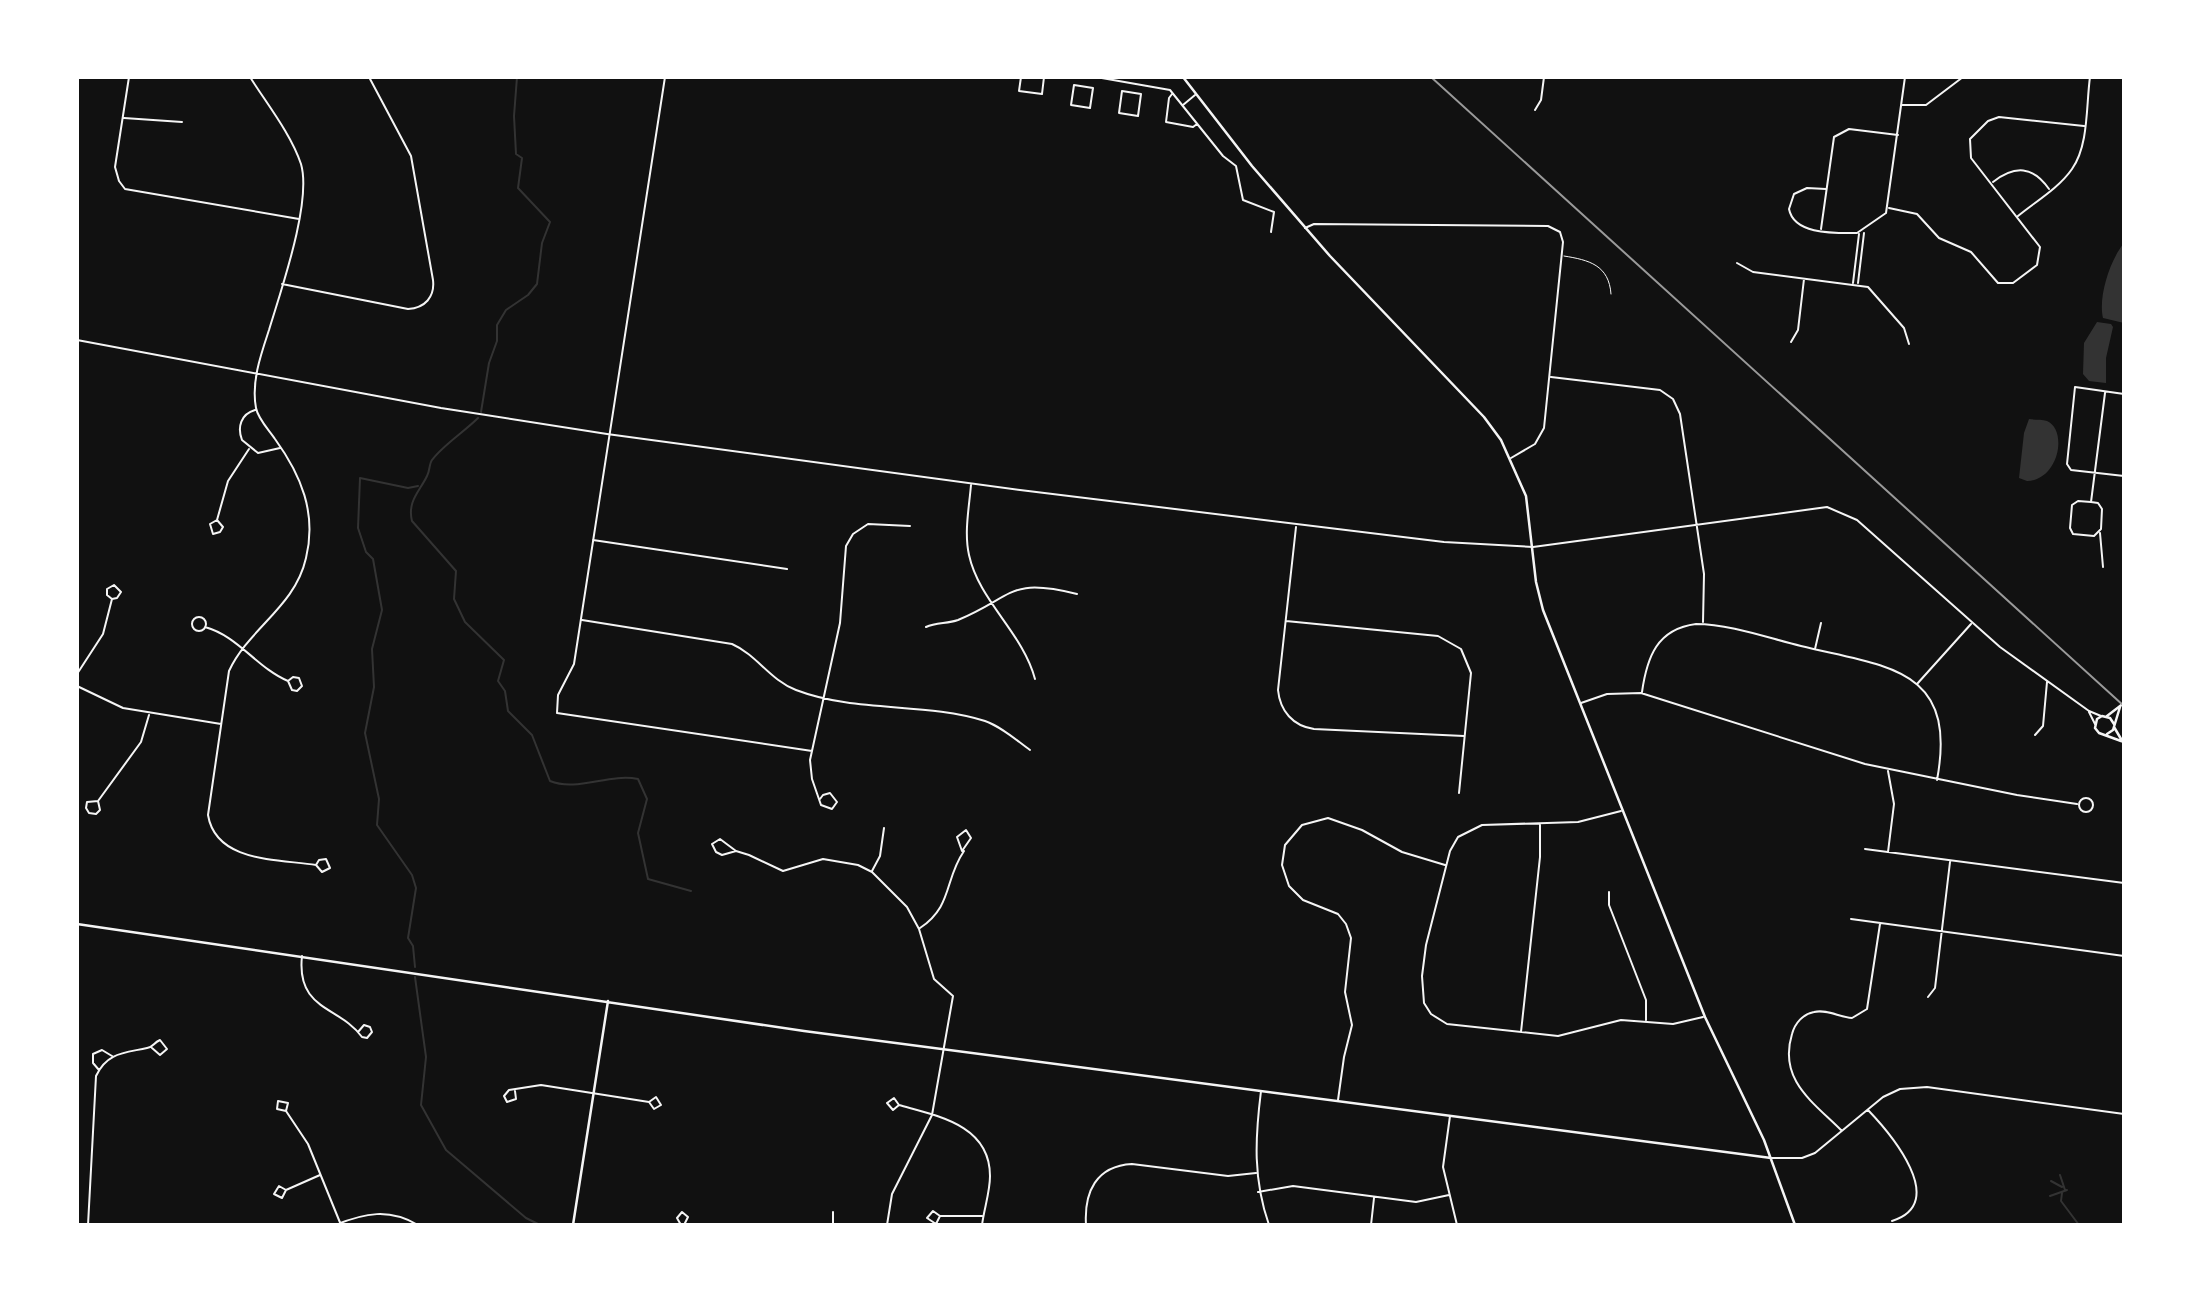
<svg xmlns="http://www.w3.org/2000/svg" width="2201" height="1302" viewBox="0 0 2201 1302" font-family="'Source Sans 3',sans-serif">
  <rect width="100%" height="100%" fill="#111"/>
  <!-- water -->
  <path fill="#333" d="M2124 243V323L2103 318C2098 297 2110 260 2124 243Z
    M2097 322 2111 324 2113 327 2106 358V383L2089 381 2083 374 2084 343Z
    M2029 419C2034 420 2042 419 2047 421 2068 430 2059 480 2027 481L2019 478 2024 433Z"/>
  <g fill="none" stroke-linecap="round" stroke-linejoin="round">
    <!-- stream -->
    <path stroke="#333" stroke-width="2" d="M481 412 489 363 497 341V325L506 310 528 295 537 284 542 243 550 222 518 188 522 158 516 154 514 116 517 77
      M478 418C464 432 443 445 432 460 429 464 430 471 427 476 420 491 407 501 412 521L456 571 454 599 465 622 504 660 498 681 505 691 508 711 532 735 550 781C577 792 609 773 638 779L647 799 638 833 648 879 691 891
      M415 967 413 946 408 938 416 888 412 875 377 825 379 799 365 733 374 687 372 649 382 610 373 559 366 552 358 528 360 478 408 488 418 486
      M415 977 426 1057 421 1105 446 1150 526 1218 540 1225
      M2060 1175 2065 1190
      M2051 1181 2062 1187
      M2062 1193 2061 1201 2079 1225
      M2050 1196 2067 1190"/>
    <!-- service -->
    <path stroke="#f5f5f5" stroke-width="1" d="M1564 256C1589 260 1609 265 1611 294"/>
    <!-- minor -->
    <path stroke="#f5f5f5" stroke-width="2" d="M129 77 115 167 119 181 125 189 299 219
      M250 77C267 104 291 134 301 164 312 202 281 290 269 330 261 354 251 382 256 408 258 419 269 430 275 439 301 475 317 513 306 558 295 607 249 628 229 671L208 815C216 863 279 859 316 865L322 872 330 868 326 859 319 860 316 865
      M665 77 574 664 558 695 557 713 812 751
      M1021 77 1019 91 1042 94 1044 77
      M1096 77 1170 90 1223 156 1236 166 1243 200 1274 212 1271 232
      M1074 85 1093 88 1090 108 1071 105Z
      M1122 91 1141 94 1138 116 1119 113Z
      M1172 94 1169 98 1166 122 1193 127 1197 124
      M1183 105 1195 95
      M1902 105H1926L1963 77
      M1535 110 1541 100 1544 77
      M124 118 182 122
      M1993 182C2015 165 2033 166 2049 189
      M1826 189 1807 188 1794 194 1789 209C1794 235 1835 233 1857 233L1886 213 1905 77
      M1889 208 1917 214 1939 238 1971 252 1998 283H2013L2037 265 2040 247 1971 158 1970 139 1988 121 1999 117 2084 126
      M2018 216C2035 202 2059 188 2072 169 2089 145 2086 105 2090 77
      M1305 228 1314 224 1548 226 1560 232 1563 242 1544 428 1535 444 1511 458
      M1821 229 1834 137 1849 129 1898 135
      M1737 263 1753 272 1868 287 1904 328 1909 344
      M1853 283 1859 234
      M1858 283 1864 233
      M282 284 408 309C425 308 435 297 433 280L411 156 369 77
      M77 340 441 408 607 434 1020 490 1444 542 1533 547 1827 507 1857 520 2000 647 2089 711 2101 716
      M1791 342 1798 330 1804 279
      M1551 377 1660 390 1673 399 1680 414 1704 574 1703 622
      M2124 394 2075 387 2067 464 2071 470 2124 476
      M255 410C241 414 237 427 242 440L258 453 280 448
      M971 485C969 508 964 533 969 555 979 601 1023 633 1035 679
      M2091 502 2078 501 2072 505 2070 528 2073 534 2094 536 2101 529 2102 509 2098 503 2091 502 2105 393
      M217 520 223 527 220 532 213 534 210 524 217 520 228 481 249 449
      M1296 527 1278 690C1280 711 1293 726 1314 729L1464 736
      M2100 533 2103 567
      M593 540 787 569
      M192 624a7 7 0 1 1 14 0a7 7 0 1 1-14 0Z
      M582 620 732 644C757 655 770 680 796 690 856 713 925 702 985 721 1002 727 1016 740 1030 750
      M1286 621 1438 636 1461 649 1471 673 1459 793
      M205 627C238 636 257 668 288 681L293 677 299 678 302 686 297 691 292 690 288 681
      M926 627C936 622 947 624 958 620 1015 596 1008 577 1077 594
      M1815 649 1821 623
      M77 674 103 634 112 599 107 595V589L114 585 121 592 117 598 112 599
      M1917 684 1971 624
      M77 686 123 708 221 724
      M1642 692C1647 657 1657 629 1696 624 1730 624 1768 638 1801 646 1887 667 1958 667 1937 780
      M1581 703 1607 694 1641 693 1865 764 2017 795 2077 804
      M2089 712 2095 724
      M2035 735 2043 726 2047 682
      M1888 771 1894 804 1888 852
      M2079 805a7 7 0 1 1 14 0a7 7 0 1 1-14 0Z
      M820 799 823 795 830 793 837 802 832 809 821 805 812 779 810 760 840 623 846 546 853 534 868 524 910 526
      M98 801 87 802 86 808 89 813 96 814 100 810 98 801 141 742 149 715
      M1621 811 1578 822 1482 825 1458 837 1450 851 1426 945 1422 976 1424 1003 1431 1014 1447 1024 1558 1036 1621 1020 1673 1024 1703 1017
      M966 830 971 838 962 851 957 837Z
      M1865 849 2124 883
      M736 851 720 839 712 844 716 852 722 855 736 851 749 855 783 871 823 859 858 865 872 872 907 907 919 929 934 979 953 996 932 1115 892 1194 887 1225
      M872 871 880 856 884 828
      M1609 892V905L1646 1000V1020
      M1851 919 2124 956
      M920 928C953 906 944 880 964 851
      M302 956C296 1011 340 1006 362 1037L367 1038 372 1032 370 1027 364 1025 358 1032
      M1928 997 1935 988 1950 862
      M1521 1032 1540 857V825
      M99 1070 93 1063V1054L102 1050 112 1056
      M515 1091 516 1099 507 1102 504 1096 509 1090 541 1085 649 1102 656 1097 661 1105 654 1109 649 1102
      M1261 1091C1255 1139 1253 1179 1269 1225
      M1338 1100 1344 1057 1352 1025 1345 992 1351 938 1346 924 1338 914 1303 900 1289 886 1282 865 1285 845 1302 825 1328 818 1362 830 1402 852 1445 865
      M899 1105 893 1110 887 1103 894 1098 899 1105C938 1116 990 1125 990 1176 990 1192 984 1209 982 1225
      M1868 1110C1890 1133 1950 1203 1892 1221
      M286 1111 277 1109 278 1101 288 1103 286 1111 308 1144 341 1225
      M1450 1116 1443 1167 1457 1225
      M1841 1130C1813 1102 1778 1080 1792 1034 1795 1023 1803 1014 1814 1012 1827 1009 1839 1017 1852 1018L1867 1009 1880 924
      M1772 1158H1802L1815 1153 1883 1097 1900 1089 1927 1087 2124 1114
      M286 1190 279 1186 274 1194 282 1198 286 1190 320 1175
      M1258 1192 1293 1186 1416 1202 1449 1195
      M833 1212V1225
      M940 1216 936 1224 927 1218 933 1211 940 1216H982
      M88 1225 96 1076C107 1052 125 1053 147 1048 154 1047 153 1043 160 1040L167 1049 160 1055 152 1048
      M335 1225C365 1213 389 1208 418 1225
      M681 1225 677 1218 682 1212 688 1217 684 1225
      M1086 1225C1084 1192 1096 1166 1132 1164L1228 1176 1256 1173
      M1371 1225 1374 1198"/>
    <!-- tertiary -->
    <path stroke="#f5f5f5" stroke-width="2.5" d="M1183 77 1252 166 1330 256 1484 417 1501 440 1526 496 1536 582 1543 610 1705 1017 1764 1140 1795 1225
      M2107 716 2124 703
      M2114 724 2110 718 2102 716 2097 719 2095 728 2099 733 2121 741
      M2114 727 2124 744
      M2107 734 2113 730 2120 707
      M77 924 804 1031 1771 1158
      M573 1225 608 1001"/>
    <!-- rail -->
    <path stroke="#9a9a9a" stroke-width="2" d="M1431 77 2124 706"/>
  </g>
  <!-- border -->
  <rect width="2201" height="1302" fill="none" stroke="#ffffff" stroke-width="158"/>
</svg>
